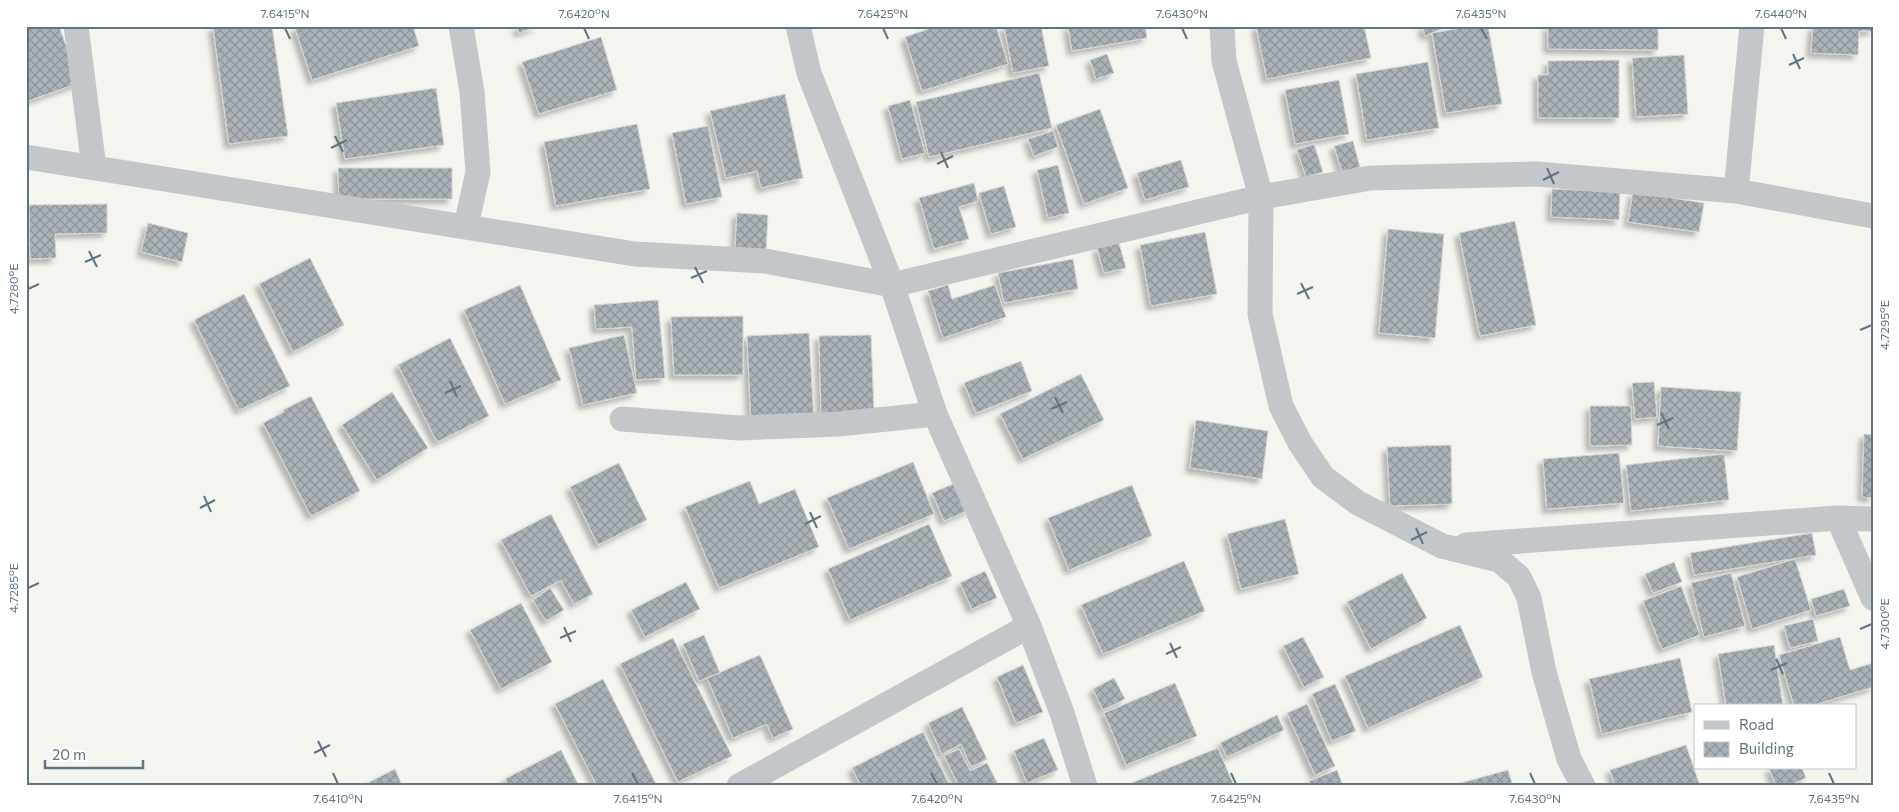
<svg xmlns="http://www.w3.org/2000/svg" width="1899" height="812" viewBox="0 0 1899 812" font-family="Commissioner,sans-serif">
  <defs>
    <pattern id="building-cross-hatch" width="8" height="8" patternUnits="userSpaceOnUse" patternTransform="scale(1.25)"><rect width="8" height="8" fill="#aab2b7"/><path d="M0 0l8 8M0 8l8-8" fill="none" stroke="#8e959a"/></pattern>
    <filter id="shadow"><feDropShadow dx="-4.5" dy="4.5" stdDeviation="2.5" flood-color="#0004"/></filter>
  </defs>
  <rect width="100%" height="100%" fill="#f5f5f0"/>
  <!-- building -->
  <path fill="url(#building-cross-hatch)" stroke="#d6d6d3" filter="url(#shadow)" d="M26 26H59L79 83 28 101 26 96Z
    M222 26H272L288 136 229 144 213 27Z
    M300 26H413L419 46 312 80 295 28Z
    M517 26H538L519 33Z
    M937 26H996L1008 64 922 91 905 37Z
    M1004 26H1041L1049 66 1013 73Z
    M1068 26H1145L1147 38 1072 51Z
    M1256 26H1364L1371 58 1267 79Z
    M1422 26H1448L1425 36Z
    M1474 26H1488L1502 104 1446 113 1432 33Z
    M1548 26H1658V50L1548 49Z
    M1813 26H1873V31H1859L1858 55 1811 53Z
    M601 37 617 90 539 114 522 62Z
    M1107 54 1114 73 1096 79 1090 60Z
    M1684 55 1688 114 1636 117 1632 58Z
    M1619 60V118H1538V75H1548V61Z
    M1428 62 1439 128 1367 140 1356 74Z
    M1039 73 1052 128 929 157 916 102Z
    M1339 80 1349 134 1295 144 1285 90Z
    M436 88 444 145 345 159 336 103Z
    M785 94 803 178 761 188 757 171 726 178 710 111Z
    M910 100 925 153 902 159 888 106Z
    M1100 109 1128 188 1084 204 1056 125Z
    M637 124 650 189 556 206 544 142Z
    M708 126 722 197 686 204 672 133Z
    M1053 131 1058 147 1034 156 1028 139Z
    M1353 141 1360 167 1342 172 1334 146Z
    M1314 144 1323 172 1306 177 1297 150Z
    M1181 160 1189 187 1145 200 1137 173Z
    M1058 165 1069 213 1048 218 1037 170Z
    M338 168H452V199H339Z
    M974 183 978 201 959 207 969 239 934 249 919 198Z
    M1004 186 1016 227 991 234 979 193Z
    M1552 189 1620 192 1619 220 1551 217Z
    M1633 192 1704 203 1699 232 1628 222Z
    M107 204V233L55 234 56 258 30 259 29 205Z
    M737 213 768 215 766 250 735 248Z
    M1515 221 1536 325 1480 336 1459 233Z
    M148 223 188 233 182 262 141 252Z
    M1388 229 1444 234 1435 338 1379 333Z
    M1205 232 1217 294 1151 306 1140 245Z
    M1119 243 1126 268 1104 273 1097 248Z
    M310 258 344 325 293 352 259 284Z
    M1073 259 1078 289 1004 303 998 273Z
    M520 285 561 380 505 404 464 310Z
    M948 285 952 299 995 285 1006 317 943 338 928 291Z
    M244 294 290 386 239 410 194 320Z
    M658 300 665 378 636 380 632 327 596 329 594 305Z
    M743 316V375H674L671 317Z
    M809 333 814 423 751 426 747 336Z
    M624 335 637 393 583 405 569 348Z
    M871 335 874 414 821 415 819 336Z
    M450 338 489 416 437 442 398 365Z
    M1021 361 1032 391 976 413 964 383Z
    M1081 374 1104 420 1023 459 1000 414Z
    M1654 382 1657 417 1635 419 1632 383Z
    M1661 387 1741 392 1737 451 1658 446Z
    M392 392 428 448 377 480 342 425Z
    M311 396 360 491 311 516 263 423 284 412 283 410Z
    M1590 406H1631L1632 445 1590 446Z
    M1196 420 1268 431 1262 479 1190 468Z
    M1864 434 1873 435V498L1862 497Z
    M1451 445 1452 504 1390 506 1387 447Z
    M1619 453 1624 503 1547 509 1543 459Z
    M1724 454 1729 500 1631 511 1626 465Z
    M913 462 934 514 849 549 827 498Z
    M619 463 647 520 598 545 570 487Z
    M750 481 759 504 795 489 819 547 719 588 685 507Z
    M958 482 971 509 944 521 932 493Z
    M1132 485 1152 536 1069 570 1048 518Z
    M551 514 593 594 574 604 561 580 531 596 501 540Z
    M1285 519 1299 574 1241 589 1227 534Z
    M929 524 952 576 850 620 828 569Z
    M1812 533 1816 555 1694 575 1690 553Z
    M1795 559 1811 610 1752 629 1737 577Z
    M1184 561 1205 611 1103 654 1081 605Z
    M1674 562 1682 582 1653 593 1645 574Z
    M985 571 997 598 972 609 960 583Z
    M1402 573 1427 618 1371 649 1347 602Z
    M1731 573 1745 626 1704 637 1691 583Z
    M686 582 700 609 645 637 631 610Z
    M1681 586 1700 635 1662 649 1643 601Z
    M550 588 564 610 546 621 533 600Z
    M1844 589 1850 606 1816 616 1811 599Z
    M521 603 552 662 501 689 470 630Z
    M1813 619 1818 641 1790 648 1784 626Z
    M1460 625 1483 677 1368 728 1345 676Z
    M704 635 720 673 699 681 683 644Z
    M1303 637 1324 677 1304 687 1283 646Z
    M1840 637 1850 670 1873 663V687L1811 706H1794L1779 655Z
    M673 638 732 756 678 782 620 664Z
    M1774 645 1783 706H1726L1718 654Z
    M760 655 793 729 773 738 767 724 733 738 707 678Z
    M1680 658 1692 712 1602 734 1589 679Z
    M1023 665 1043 712 1016 723 997 677Z
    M1114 678 1125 699 1103 710 1093 689Z
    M603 679 657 786H597L555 704Z
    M1175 683 1197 736 1126 765 1104 713Z
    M1335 684 1356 731 1332 741 1312 694Z
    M1307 704 1335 766 1315 775 1287 713Z
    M962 707 987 759 971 767 961 744 942 754 928 723Z
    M1277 715 1284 730 1227 757 1220 743Z
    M923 732 950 786H861L852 768Z
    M1044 738 1058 770 1027 783 1014 751Z
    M1686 745 1700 786H1615L1610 770Z
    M1218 748 1234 786H1130L1129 784Z
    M959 749 970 771 987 763 999 786H959L944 756Z
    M561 750 579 786H509L505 779Z
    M1769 768H1802L1806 778 1788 786H1776Z
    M395 769 401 783 395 786H362Z
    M1337 770 1343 786H1311L1309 781Z
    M1508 770 1513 786H1450Z"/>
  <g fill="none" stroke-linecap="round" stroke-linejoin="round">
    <!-- street -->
    <path stroke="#c4c7ca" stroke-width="25" d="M76 26 94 168
      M461 26 472 92 478 172 466 226
      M798 26 809 73 892 285 935 414 1029 626 1062 713 1085 786
      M1222 26 1224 61 1261 197 1260 314 1281 406 1300 443 1323 477 1358 503 1442 546 1499 560 1519 577 1529 598 1544 672 1569 759 1583 786
      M26 157 635 254 765 261 892 285 1261 197 1371 178 1537 174 1736 191 1873 216
      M1736 191 1752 26
      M622 419 739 428 839 424 935 414
      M1838 518 1873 598
      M1466 545 1838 518 1873 519
      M739 786 1029 626"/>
  </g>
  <!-- ticks -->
  <path fill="none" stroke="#627482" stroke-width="2" d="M285 28 290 39M584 28 589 39M883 28 888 39M1182 28 1187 39M1481 28 1487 39M1781 28 1786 39M1793 54 1800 69M1789 65 1804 58M335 136 343 152M331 148 347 140M941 152 948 168M937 164 953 156M1547 168 1554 184M1543 180 1559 172M89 251 97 267M85 262 101 255M695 267 703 283M691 278 707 271M1301 283 1309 299M28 289 39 284M1297 294 1313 287M1860 330 1872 325M450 381 457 397M445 393 461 386M1055 397 1063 413M1051 409 1067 402M1661 413 1669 429M1657 425 1673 418M204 496 211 512M200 508 215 500M810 512 817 528M805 524 821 516M1416 528 1423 544M1411 540 1427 532M28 588 39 583M564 627 571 642M1860 629 1872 624M560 638 576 631M1170 643 1177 658M1166 654 1181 647M1776 659 1783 674M1771 670 1787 663M318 741 326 757M314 753 330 745M333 773 338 784M632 773 638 784M931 773 937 784M1231 773 1236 784M1530 773 1535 784M1829 773 1834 784"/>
  <!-- border -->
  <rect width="1899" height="812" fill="none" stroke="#ffffff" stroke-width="55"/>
  <!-- legend -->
  <rect x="1694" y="704" width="162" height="65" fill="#ffffff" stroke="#c0c7cd"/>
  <rect x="1704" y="721" width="25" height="8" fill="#c4c7ca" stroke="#c0c7cd"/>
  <text x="1739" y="730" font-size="15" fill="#627482">Road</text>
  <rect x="1704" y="742" width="25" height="15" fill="url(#building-cross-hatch)" stroke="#c0c7cd"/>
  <text x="1739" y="754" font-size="15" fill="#627482">Building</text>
  <!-- scale -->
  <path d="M45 760v8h98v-8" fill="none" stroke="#627482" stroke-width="2.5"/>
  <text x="52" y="760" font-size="15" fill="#627482" stroke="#ffffff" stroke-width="4" paint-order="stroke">20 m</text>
  <rect x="28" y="28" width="1844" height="756" fill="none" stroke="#627482" stroke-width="2"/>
  <g font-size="12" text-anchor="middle" fill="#627482">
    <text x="285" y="18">7.6415°N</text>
    <text x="584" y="18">7.6420°N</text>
    <text x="883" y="18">7.6425°N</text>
    <text x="1182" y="18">7.6430°N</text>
    <text x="1481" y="18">7.6435°N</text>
    <text x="1781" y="18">7.6440°N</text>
    <text transform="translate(14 289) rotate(-90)" y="4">4.7280°E</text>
    <text transform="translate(1885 325) rotate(-90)" y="4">4.7295°E</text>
    <text transform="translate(14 588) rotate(-90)" y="4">4.7285°E</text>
    <text transform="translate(1885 624) rotate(-90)" y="4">4.7300°E</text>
    <text x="338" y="803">7.6410°N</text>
    <text x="638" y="803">7.6415°N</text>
    <text x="937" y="803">7.6420°N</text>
    <text x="1236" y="803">7.6425°N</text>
    <text x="1535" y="803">7.6430°N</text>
    <text x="1834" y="803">7.6435°N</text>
  </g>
</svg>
